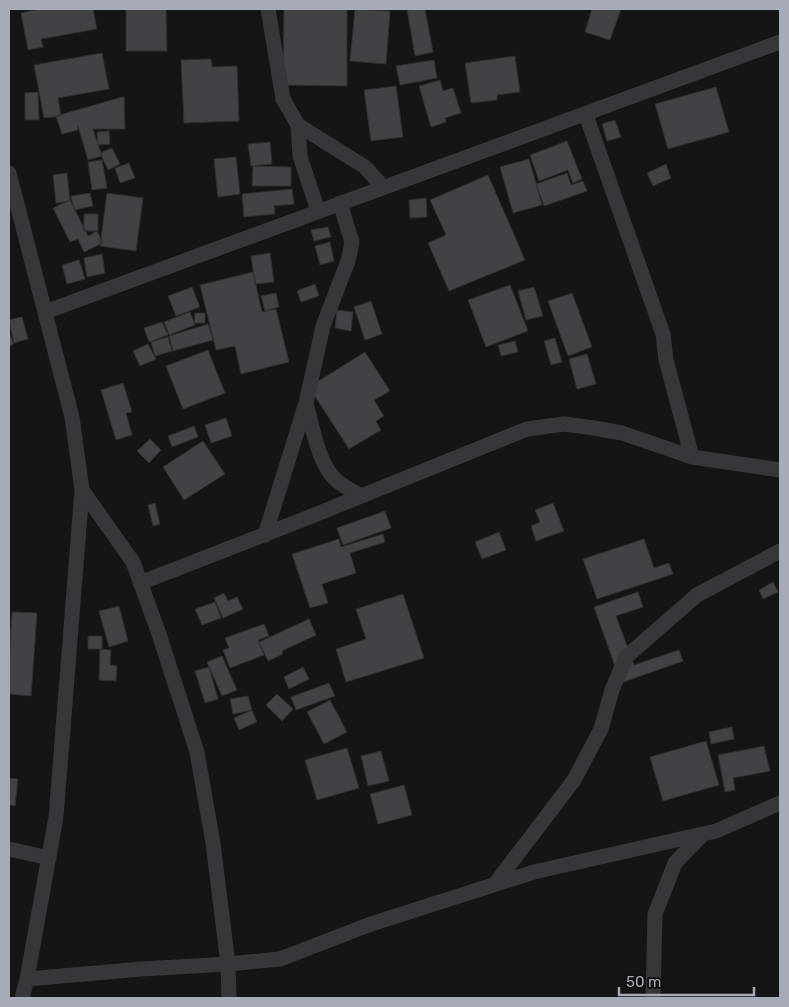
<svg xmlns="http://www.w3.org/2000/svg" width="789" height="1007" viewBox="0 0 789 1007" font-family="Rubik,sans-serif">
  <rect width="100%" height="100%" fill="#151416"/>
  <!-- building -->
  <path fill="#414246" stroke="#2f2f32" d="M39 9H93L97 29 41 39 43 47 28 50 21 13Z
    M126 9H166L167 51H126Z
    M284 9H347V86L283 85Z
    M355 9 390 11 386 64 350 61Z
    M407 9H425L433 52 415 56Z
    M592 9H621L610 40 585 32Z
    M102 53 109 89 58 98 61 116 44 118 34 65Z
    M515 56 520 92 497 95V100L471 103 465 63Z
    M211 59 212 67 237 66 239 121 184 123 181 60Z
    M434 60 437 78 400 85 396 66Z
    M440 80 443 91 453 88 461 113 445 118 446 122 431 127 419 86Z
    M396 86 403 137 371 141 364 90Z
    M716 87 729 132 668 149 655 104Z
    M38 92 39 120H25V93Z
    M122 97H124L125 129H93L102 156 88 160 78 126V130L62 134 56 116Z
    M615 120 621 137 607 141 602 124Z
    M109 131 110 144 98 145 97 132Z
    M567 141 582 179 573 183 568 170 539 181 530 155Z
    M270 142 272 164 251 166 248 144Z
    M112 148 120 164 108 170 100 153Z
    M236 157 240 194 218 197 214 159Z
    M529 159 542 205 513 213 500 167Z
    M102 160 107 188 92 190 88 162Z
    M129 163 135 178 120 183 115 168Z
    M666 164 671 178 653 186 647 173Z
    M253 166 291 167V186H252Z
    M67 173 70 201 56 203 53 175Z
    M567 173 571 185 583 181 587 191 544 206 536 184Z
    M488 175 525 260 449 291 428 243 446 235 430 200Z
    M292 189 294 204 274 206 275 214 244 217 242 194Z
    M90 193 93 206 74 210 71 196Z
    M107 193 143 198 136 251 100 246Z
    M426 198 427 217 410 218 409 200Z
    M70 200 88 236 97 231 103 243 84 252 78 239 70 242 53 208Z
    M84 214H98V231H84Z
    M328 227 331 237 314 241 311 230Z
    M330 242 334 261 320 265 315 246Z
    M270 253 274 282 255 284 251 256Z
    M102 254 105 273 87 277 84 258Z
    M79 260 85 279 67 284 62 265Z
    M253 272 262 312 276 309 289 362 241 374 235 346 216 350 200 285Z
    M315 284 319 296 301 302 297 291Z
    M510 285 528 331 486 347 468 300Z
    M192 287 200 307 176 316 168 296Z
    M534 287 543 316 526 320 518 291Z
    M276 293 279 307 265 311 261 296Z
    M572 293 592 347 568 356 548 301Z
    M371 301 382 334 365 340 354 307Z
    M337 310 353 312 351 331 335 328Z
    M190 312 195 325 169 335 164 322Z
    M195 313H205V323H194Z
    M22 317 28 339 14 343 9 320Z
    M162 322 168 335 149 342 144 328Z
    M208 324 213 340 173 351 169 336Z
    M9 333 14 344 9 346Z
    M168 337 172 351 155 356 151 342Z
    M555 338 562 362 551 365 544 341Z
    M515 341 518 352 501 356 498 345Z
    M148 344 156 359 140 366 133 351Z
    M208 350 225 393 183 409 166 366Z
    M365 352 390 391 374 400 384 416 376 421 381 430 349 449 309 387Z
    M587 354 596 384 577 389 569 359Z
    M123 383 132 412 126 413 132 435 116 440 101 390Z
    M226 418 232 436 211 443 205 425Z
    M194 426 198 437 172 447 168 436Z
    M150 439 161 450 149 463 137 451Z
    M203 441 225 474 184 500 163 467Z
    M155 503 160 524 153 526 148 505Z
    M553 503 564 531 536 541 531 526 540 522 535 510Z
    M385 511 391 528 343 545 337 528Z
    M499 532 506 550 482 559 475 542Z
    M383 534 385 542 350 553 356 573 322 584 328 603 310 608 292 554 339 539 341 547Z
    M644 539 654 568 669 563 673 574 597 599 583 559Z
    M773 582 778 592 763 599 759 590Z
    M638 592 643 607 616 616 634 665 679 650 683 661 621 683 594 607Z
    M224 593 228 601 237 597 243 609 223 618 214 598Z
    M403 594 424 658 346 682 336 649 366 639 356 609Z
    M215 602 221 618 202 625 195 609Z
    M119 606 128 641 109 647 99 611Z
    M12 612 37 613 31 696 9 694V662Z
    M309 619 316 635 282 651 283 654 268 661 259 642Z
    M264 624 269 636 258 640 264 655 230 668 223 650 229 648 225 638Z
    M88 636H102V649H88Z
    M100 649 111 650 110 665 117 666 116 681 99 680Z
    M222 656 237 690 222 696 207 662Z
    M209 667 218 699 205 703 195 671Z
    M303 667 309 679 289 689 284 677Z
    M329 683 335 696 296 710 291 697Z
    M277 694 293 709 282 721 266 705Z
    M248 696 252 710 233 714 230 699Z
    M330 700 347 732 324 744 307 712Z
    M252 710 257 722 239 730 234 718Z
    M732 727 734 739 711 744 709 732Z
    M706 741 719 785 663 801 650 757Z
    M764 746 770 771 733 778 735 790 725 792 718 755Z
    M347 748 359 788 317 800 305 760Z
    M381 751 389 781 368 786 361 756Z
    M9 778 18 779 15 806 9 805Z
    M404 785 412 815 378 824 370 794Z"/>
  <g fill="none" stroke-linecap="round" stroke-linejoin="round">
    <!-- street -->
    <path stroke="#36363b" stroke-width="15" d="M268 9 283 99 298 125 300 156 318 211
      M586 115 663 334 666 360 692 457
      M298 125 365 167 383 187
      M9 173 72 417 82 490 56 817 27 979 22 998
      M45 312C290 221 535 133 780 42
      M306 403C312 425 318 463 335 479 342 486 353 491 361 496
      M82 490 133 562 159 634 197 752 213 843 228 964 229 998
      M265 535 306 403 323 326 348 261 352 242 340 203
      M140 583 307 518 527 429 564 424 594 428 622 433 692 457 780 470
      M9 849 49 858
      M495 884 574 780 601 729 612 690 626 657 697 595 780 551
      M27 979 142 969 228 964 280 959 371 924 534 872 716 831 780 803
      M653 998 655 914 675 863 703 834"/>
  </g>
  <!-- border -->
  <rect width="789" height="1007" fill="none" stroke="#a7abb6" stroke-width="20"/>
  <!-- scale -->
  <path d="M619 987v8h135v-8" fill="none" stroke="#a7abb6" stroke-width="2.5"/>
  <text x="626" y="987" font-size="15" fill="#a7abb6" stroke="#101011" stroke-width="4" paint-order="stroke">50 m</text>
</svg>
